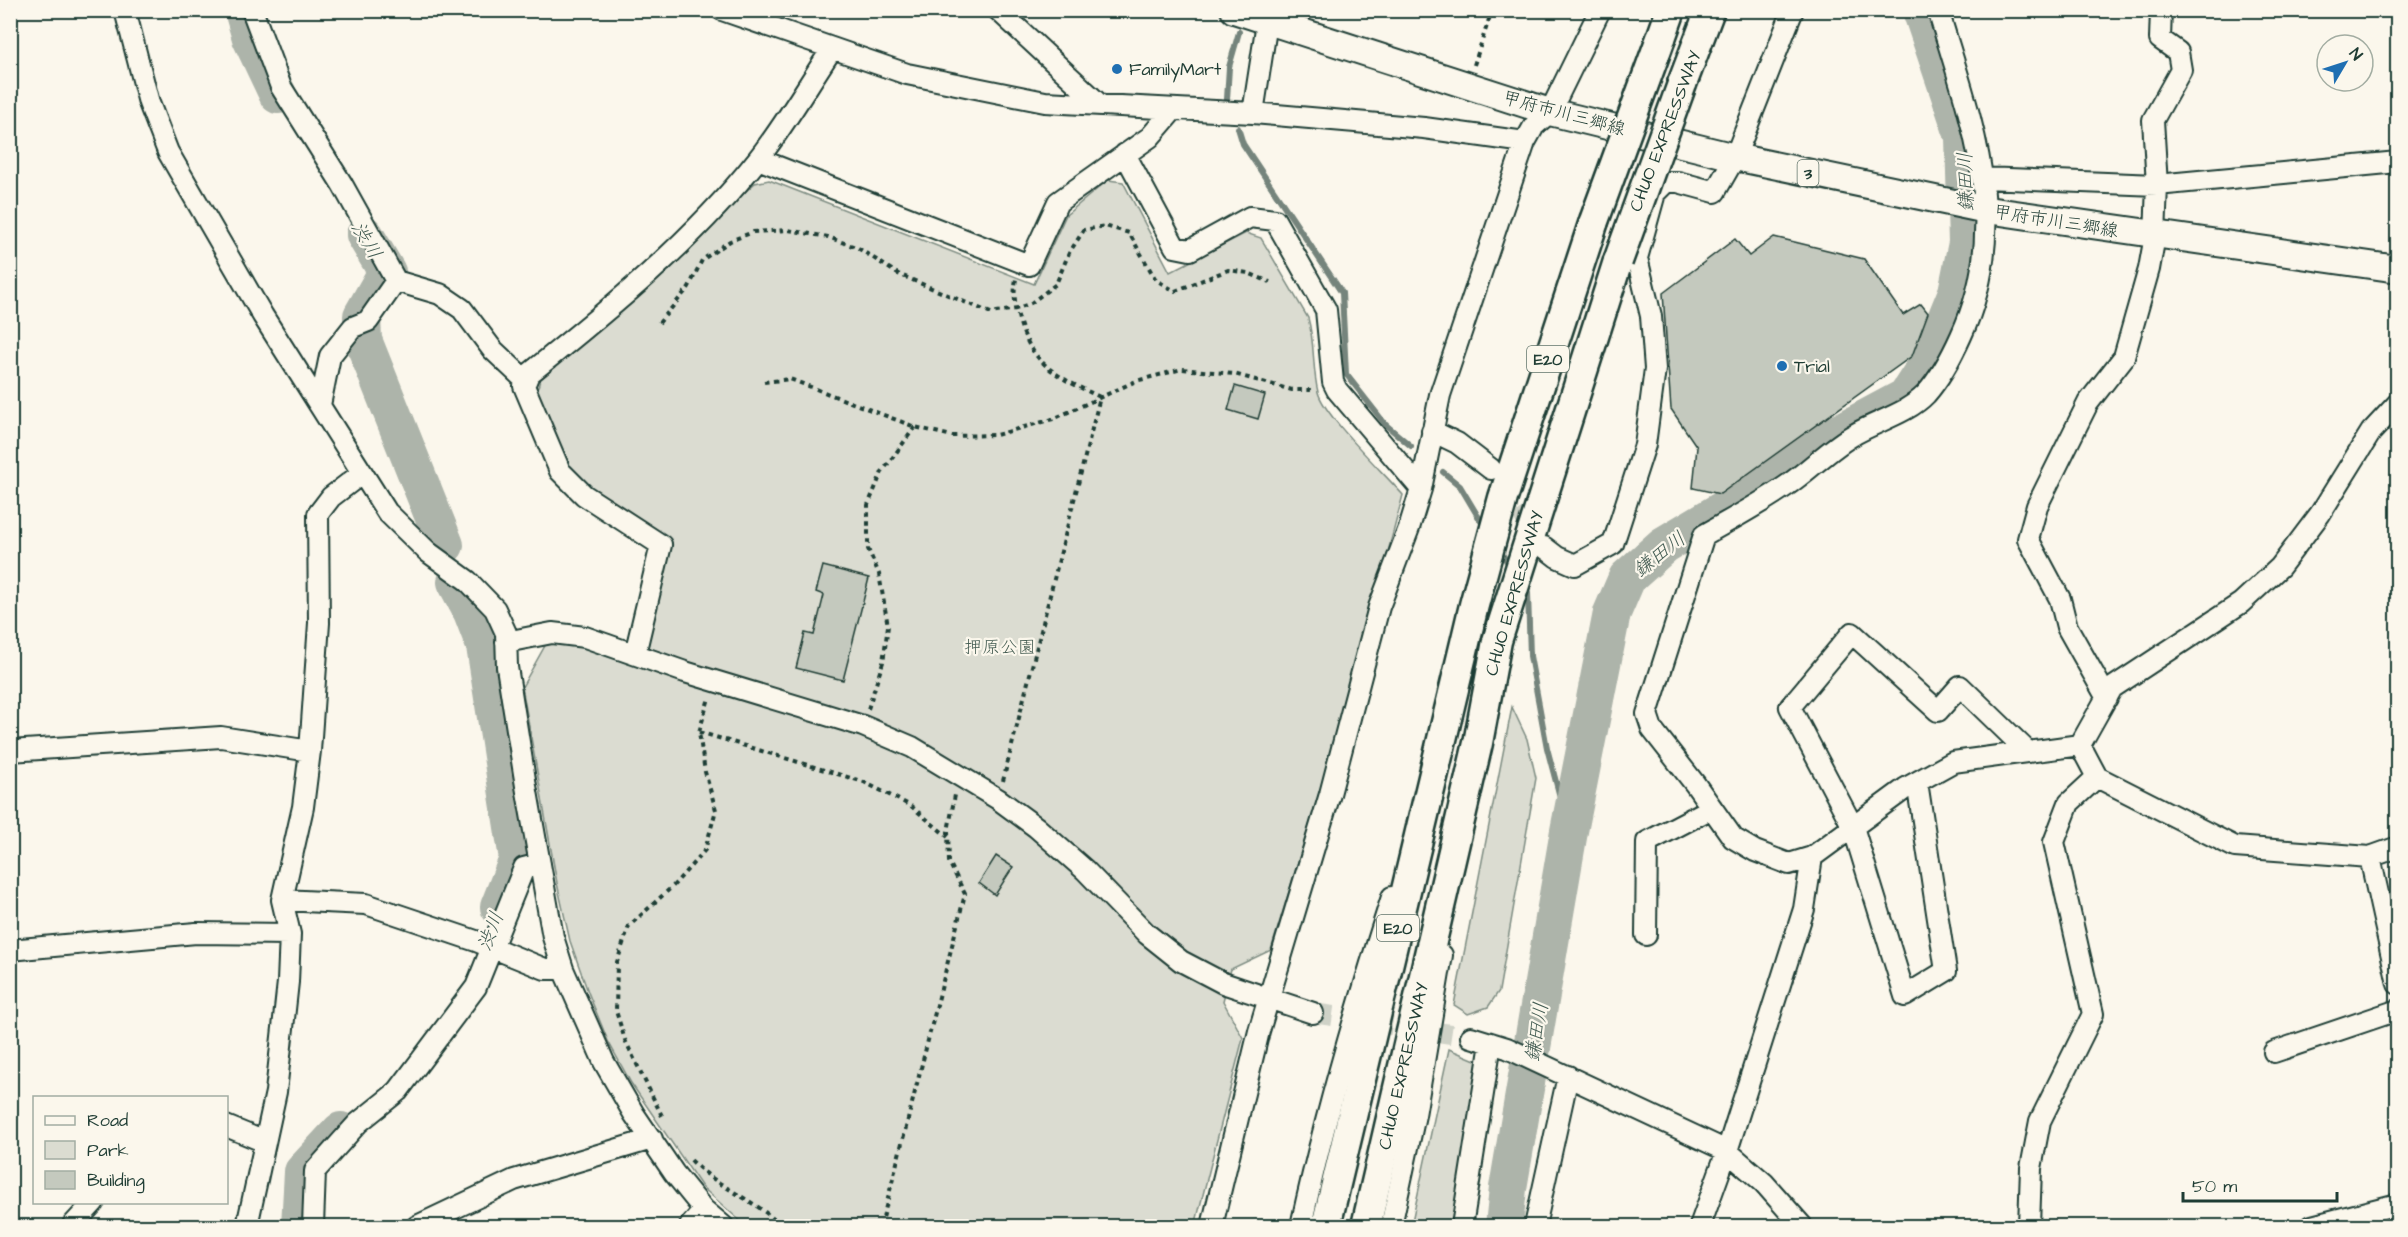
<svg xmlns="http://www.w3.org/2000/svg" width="2408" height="1237" viewBox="0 0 2408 1237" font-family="'Architects Daughter','Klee One',sans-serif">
  <rect width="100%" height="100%" fill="#fbf7ec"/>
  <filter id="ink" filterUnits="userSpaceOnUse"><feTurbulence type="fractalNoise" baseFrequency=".0167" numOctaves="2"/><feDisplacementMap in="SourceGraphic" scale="12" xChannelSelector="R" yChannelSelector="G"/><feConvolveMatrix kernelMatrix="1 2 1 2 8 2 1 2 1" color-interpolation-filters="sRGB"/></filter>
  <g filter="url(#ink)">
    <!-- green -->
    <path fill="#dbdcd1" stroke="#7d8c82" stroke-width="1.5" d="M769 180 1034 284 1066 215 1108 180 1123 182 1170 272 1246 233 1261 238 1308 318C1315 342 1312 368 1318 392 1324 416 1384 473 1403 495L1382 574 1368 606 1325 774 1271 950 1231 969 1223 1001 1243 1038 1195 1226H746L702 1187 631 1083 608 1041 588 992 570 941 557 883 522 687 546 644 573 640 642 668 668 543 581 485 561 466 536 394 540 380 643 292 702 231 755 183Z
      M1512 707 1527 739 1536 778 1499 991 1488 1007 1468 1014 1454 1005Z
      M1449 1049 1480 1062 1456 1226H1411Z"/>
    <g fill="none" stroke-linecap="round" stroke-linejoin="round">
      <!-- stream -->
      <path stroke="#74847b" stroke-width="6" d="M1227 99 1229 67 1239 32
        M1238 128 1243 144 1342 293 1346 374 1386 425 1411 446
        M1443 472 1460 486 1485 528
        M1499 549 1511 568
        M1523 587 1528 593 1530 656 1547 748 1569 831"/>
      <!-- river -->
      <path stroke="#adb4aa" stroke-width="38" d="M243 10 251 38 278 95
        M365 235 387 272 362 316 363 340 445 545
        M456 582 472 612 485 646 518 859 499 907
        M300 1226 303 1172 341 1131
        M1504 1226 1508 1188 1569 831 1612 613 1627 578 1664 545 1771 481 1822 442 1906 397 1928 363 1957 292 1967 243 1964 137 1921 10"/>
    </g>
    <!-- building -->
    <path fill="#c4c9be" stroke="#1f3d34" stroke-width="1.5" d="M1774 237 1864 259 1903 315 1921 304 1928 313 1912 356 1720 494 1693 488 1697 447 1671 409 1663 293 1735 239 1749 256Z
      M1235 386 1265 395 1258 419 1228 410Z
      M823 566 869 578 843 680 796 668 805 633 814 635 824 595 816 592Z
      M996 856 1013 867 995 895 979 883Z"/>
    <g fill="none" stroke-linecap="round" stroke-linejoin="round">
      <!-- minor-tunnel -->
      <path stroke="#cfd2c7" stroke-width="20" stroke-dasharray="20 10" stroke-linecap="butt" d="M1502 485 1538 537
        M1313 1013 1471 1037"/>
      <defs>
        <path id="minor" d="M125 10 149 103 168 152 263 316 387 512 428 552 468 581 495 609 506 633 507 667 526 786 553 937 563 969 604 1062 634 1114 674 1173 704 1210 723 1226
          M252 10 281 87 342 184 396 281 368 321 353 327 330 356 320 405
          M722 10 907 74 1045 102 1253 113 1424 128 1525 142
          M998 10 1099 104
          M1253 113 1267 22
          M1125 154 1175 247 1190 250 1250 217 1275 220 1326 310 1333 382 1337 390 1421 489
          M758 159 1029 265 1058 202 1150 137 1174 109
          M1983 178 2157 185 2153 120 2181 70 2178 52 2160 39 2161 10
          M396 281 440 294 462 309 492 349 526 381
          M1432 431 1457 443 1491 469
          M1544 547 1557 557 1575 565 1613 544 1645 445 1655 369 1651 316 1637 258 1655 193 1666 182H1678L1715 192 1735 157 1793 10
          M506 642 552 633 585 637 685 672 863 726 912 747 998 799 1036 827 1085 870 1147 934 1181 961 1223 983 1313 1013
          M635 654 661 545 584 495 560 471 524 386 529 374C610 309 693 241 758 159 785 125 807 86 832 49
          M2107 698 2067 627 2060 599 2028 539 2037 506 2088 403 2124 357 2149 269 2155 236 2157 185 2398 162
          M2080 745 2097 777 2235 847 2370 857 2398 847
          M10 751 221 737 310 751
          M1917 782 1946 971 1905 996 1853 827 1790 707 1852 633 1938 711 1960 686 2027 751
          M1812 857 1789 864 1755 851 1733 838 1695 784 1652 729 1647 714 1704 535C1732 519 1760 504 1786 486 1810 470 1830 448 1855 434 1877 421 1908 413 1926 394 1940 378 1952 356 1961 336 2013 224 1971 121 1938 10
          M2370 857 2398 984
          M282 900 366 904 476 941 545 969H563
          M1646 935 1647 842 1712 808
          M10 950 196 933 290 934
          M1471 1037 1507 1048 1727 1151 1764 1183 1802 1226
          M2274 1052 2398 1010
          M226 1126 265 1142
          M72 1226 94 1202
          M247 1226 276 1092 288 982 290 934 282 900 303 807 310 751 319 623 318 514 331 497 361 474
          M313 1226 315 1171 358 1123 398 1091 476 987 524 868 540 864
          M417 1226 514 1180 652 1139
          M690 1226 704 1210
          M1212 1226 1259 1031 1330 794 1379 607 1409 528 1421 489 1440 395 1525 142 1534 126 1550 112 1600 10
          M1301 1226C1325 1115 1357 1005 1392 897
          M1391 1226 1415 1115 1442 955
          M1462 1226 1491 1043
          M1535 1226 1568 1076
          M1700 1226 1727 1151 1804 909 1812 857 1906 788 1953 762 2080 745 2112 688 2241 603 2280 567 2320 514 2371 432 2398 403
          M2029 1226 2031 1168 2040 1121 2093 1014 2054 842 2069 803 2097 777
          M2312 1226 2398 1204"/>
        <path id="major" d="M1234 10 1550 112 1735 157 1987 210 2398 269"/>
        <path id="highway" d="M1661 38 1671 10
          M1682 84 1710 10
          M1326 1226 1474 605 1503 498 1594 221
          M1366 1226 1478 743 1497 641 1618 261"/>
      </defs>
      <!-- minor casing -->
      <use href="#minor" stroke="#1f3d34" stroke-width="24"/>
      <!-- major casing -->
      <use href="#major" stroke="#1f3d34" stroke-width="30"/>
      <!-- highway casing -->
      <use href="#highway" stroke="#1f3d34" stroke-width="33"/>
      <!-- path -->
      <path stroke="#1f3d34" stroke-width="4" stroke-dasharray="4.5 4.5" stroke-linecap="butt" d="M1474 65 1492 10
        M659 323 689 287 702 260 730 241 753 232 788 230 828 237 858 248 898 274 991 313 1016 309 1031 303 1056 284 1069 253 1084 230 1105 226 1129 233 1156 280 1175 291 1228 270 1248 273 1270 282
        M764 382 790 379 915 427 952 436 996 435 1053 419 1136 381 1182 369 1234 374 1292 390H1315
        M868 709 883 662 888 626 879 574 868 549V505L882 472 915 427
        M699 732 864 782 911 806 948 837
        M1003 781 1100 397C1060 378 1032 366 1019 320 1015 304 1013 295 1016 279
        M662 1116 625 1040 616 1011 617 962 629 926 673 886 705 850 716 810 705 772 699 732 709 698
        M691 1160C716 1187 755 1199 781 1226
        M881 1226 965 894 949 862 948 831 955 795"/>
      <!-- minor -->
      <use href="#minor" stroke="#fbf7ec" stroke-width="20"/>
      <!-- major -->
      <use href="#major" stroke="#fbf7ec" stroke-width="26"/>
      <!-- highway -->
      <use href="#highway" stroke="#fbf7ec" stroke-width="28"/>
      <defs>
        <path id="highway-bridge" d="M1594 221 1661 38
          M1618 261 1682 84"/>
      </defs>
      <!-- highway-bridge casing -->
      <use href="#highway-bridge" stroke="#1f3d34" stroke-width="33" stroke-linecap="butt"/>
      <!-- highway-bridge -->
      <use href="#highway-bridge" stroke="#fbf7ec" stroke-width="28"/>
    </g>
  </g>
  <!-- markers -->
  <g fill="#1f6fb2" stroke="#fbf7ec" stroke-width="2">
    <circle cx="1117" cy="69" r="6"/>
    <circle cx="1782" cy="366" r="6"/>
  </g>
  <g text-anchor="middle" stroke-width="4.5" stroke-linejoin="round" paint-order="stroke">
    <!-- shield labels -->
    <g fill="#fbf7ec" stroke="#61756b" stroke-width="1.5">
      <rect x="1797.5" y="160" width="21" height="26" rx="4.5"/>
      <rect x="1527" y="346" width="42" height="26" rx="4.5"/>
      <rect x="1377" y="915" width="42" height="26" rx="4.5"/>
    </g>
    <g font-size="16" font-weight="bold" fill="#1f3d34">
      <text x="1808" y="179">3</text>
      <text x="1548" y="365">E20</text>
      <text x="1398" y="934">E20</text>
    </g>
    <!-- poi labels -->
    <g font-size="18" fill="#1f3d34" stroke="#fbf7ec" text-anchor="start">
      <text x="1129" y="75">FamilyMart</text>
      <text x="1794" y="372">Trial</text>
    </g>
    <!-- street labels -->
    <g font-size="18" fill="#1f3d34" stroke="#fbf7ec">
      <text transform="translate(1564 113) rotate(15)" y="6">甲府市川三郷線</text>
      <text transform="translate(1665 131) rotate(-69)" y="6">CHUO EXPRESSWAY</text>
      <text transform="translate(2056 221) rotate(9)" y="6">甲府市川三郷線</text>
      <text transform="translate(1514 593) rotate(-74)" y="6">CHUO EXPRESSWAY</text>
      <text transform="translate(1403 1066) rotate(-77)" y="6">CHUO EXPRESSWAY</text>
    </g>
    <!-- park labels -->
    <g font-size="18" fill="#455d53" stroke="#fbf7ec">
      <text x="1000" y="653">押原公園</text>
    </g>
    <!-- water labels -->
    <g font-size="20" font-style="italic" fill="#425b52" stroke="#fbf7ec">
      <text transform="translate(1965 182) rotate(-92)" y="7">鎌田川</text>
      <text transform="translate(367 240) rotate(59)" y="7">渋川</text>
      <text transform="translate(1659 554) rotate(-38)" y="7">鎌田川</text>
      <text transform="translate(490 931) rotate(-69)" y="7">渋川</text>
      <text transform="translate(1536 1032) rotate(-81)" y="7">鎌田川</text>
    </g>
  </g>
  <!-- margin -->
  <rect width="2408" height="1237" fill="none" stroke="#fbf7ec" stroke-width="36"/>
  <rect x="18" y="18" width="2372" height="1201" fill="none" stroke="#1f3d34" stroke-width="2" filter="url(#ink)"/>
  <!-- legend -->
  <rect x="33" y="1096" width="195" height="108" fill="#fbf7ec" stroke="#a3ada2" stroke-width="1.5"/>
  <rect x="45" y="1116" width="30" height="9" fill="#fbf7ec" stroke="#a3ada2" stroke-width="1.5"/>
  <text x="87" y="1126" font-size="18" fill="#1f3d34">Road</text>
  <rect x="45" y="1141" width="30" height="18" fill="#dbdcd1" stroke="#a3ada2" stroke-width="1.5"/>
  <text x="87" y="1156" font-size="18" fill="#1f3d34">Park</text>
  <rect x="45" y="1171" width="30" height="18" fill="#c4c9be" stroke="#a3ada2" stroke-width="1.5"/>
  <text x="87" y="1186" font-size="18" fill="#1f3d34">Building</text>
  <!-- north arrow -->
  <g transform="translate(2345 63) rotate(51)"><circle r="28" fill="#fbf7ec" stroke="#a3ada2" stroke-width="1.5"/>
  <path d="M0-4.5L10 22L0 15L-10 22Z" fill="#1f6fb2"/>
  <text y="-9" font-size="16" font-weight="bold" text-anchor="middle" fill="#1f3d34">N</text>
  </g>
  <!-- scale -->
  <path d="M2183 1192v9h154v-9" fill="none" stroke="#1f3d34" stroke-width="3"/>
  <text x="2192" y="1192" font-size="18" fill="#1f3d34" stroke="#fbf7ec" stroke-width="4.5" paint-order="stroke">50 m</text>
</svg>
